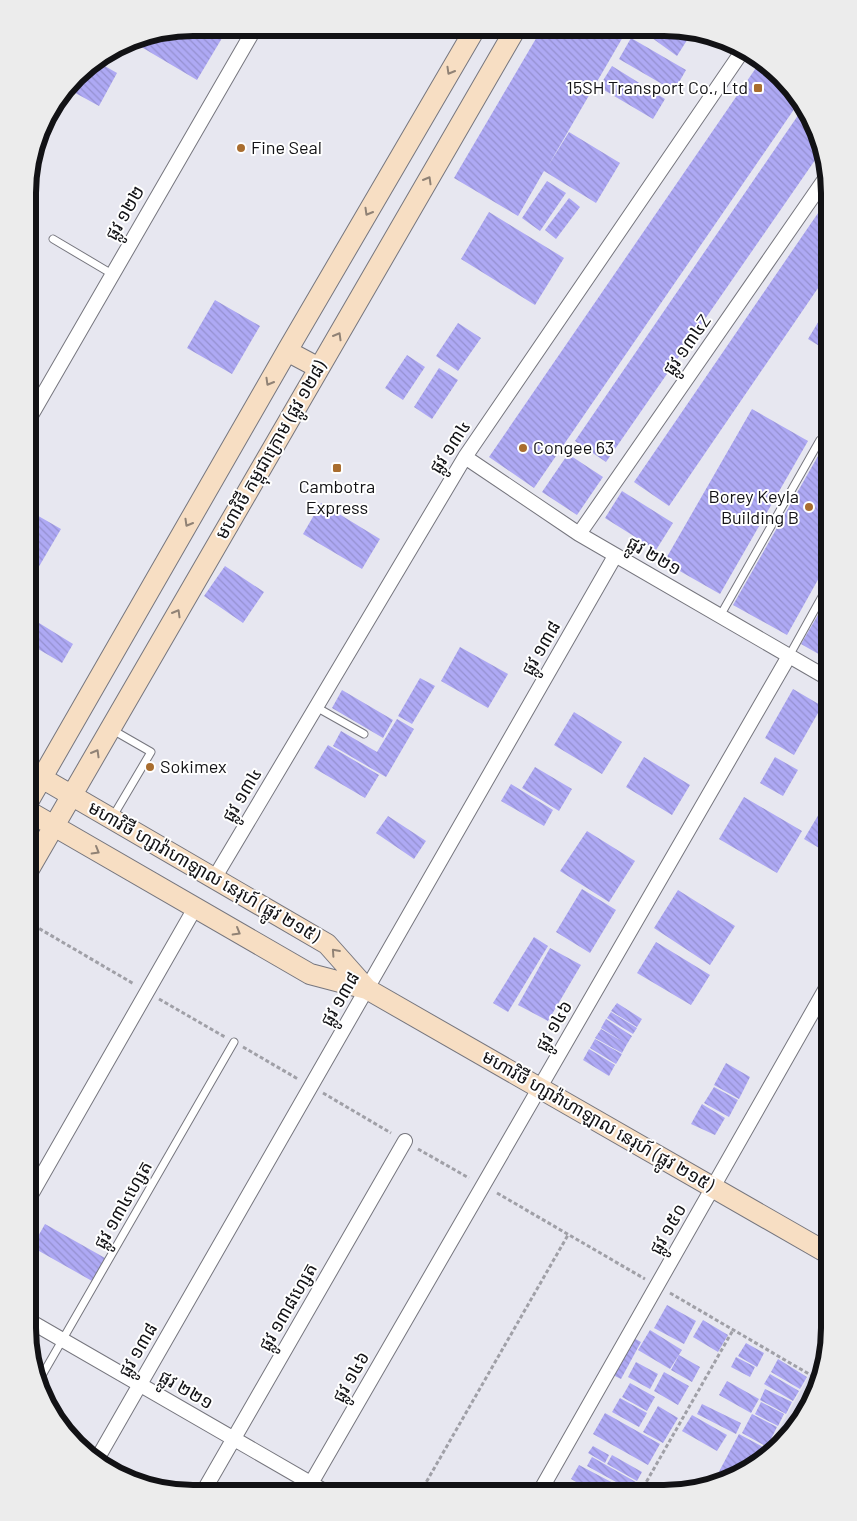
<svg xmlns="http://www.w3.org/2000/svg" width="857" height="1521" viewBox="0 0 857 1521" font-family="Barlow,'Noto Sans Khmer',sans-serif">
  <defs>
    <pattern id="building-back-hatch" width="6" height="6" patternUnits="userSpaceOnUse" patternTransform="scale(1.25)"><rect width="6" height="6" fill="#aea9f4"/><path d="M-1 5l2 2M0 0l6 6M5-1l2 2" fill="none" stroke="#9590d0"/></pattern>
  </defs>
  <rect width="100%" height="100%" fill="#e7e7f0"/>
  <!-- built -->
  <path fill="#dbdbec" d="M829 1340 821 1381 795 1428 761 1461Z"/>
  <!-- building -->
  <path fill="url(#building-back-hatch)" d="M193 27 228 28 197 80 138 45 142 38Z
    M541 30H627L548 166 569 132 620 163 596 203 544 171 518 216 454 178Z
    M641 30 680 31 689 37 677 56Z
    M631 38 686 70 674 91 619 59Z
    M96 61 117 73 99 106 68 89 84 69Z
    M760 62 773 68 797 105 534 488 489 457Z
    M612 66 665 99 653 119 599 87Z
    M801 111 821 140 822 150 606 462 575 441Z
    M547 181 566 193 540 231 522 218Z
    M829 197V272L669 506 634 482Z
    M569 198 580 207 556 239 545 230Z
    M489 212 564 258 535 305 461 259Z
    M215 300 260 326 232 374 187 348Z
    M829 304V352L808 339Z
    M458 323 481 338 458 371 436 356Z
    M407 355 425 367 403 400 385 388Z
    M439 368 458 380 432 419 414 407Z
    M752 409 808 441 720 594 664 562Z
    M822 449 829 453V560L787 635 733 605Z
    M568 454 603 477 577 515 542 492Z
    M622 491 673 523 656 550 605 518Z
    M321 503 380 539 362 569 303 534Z
    M28 510 61 529 34 575 28 572Z
    M225 566 264 592 243 623 204 596Z
    M829 596V660L801 644Z
    M31 618 73 644 62 663 28 643V622Z
    M460 647 508 674 488 708 441 681Z
    M420 678 435 686 412 724 398 716Z
    M793 689 822 706 794 755 765 738Z
    M342 690 393 720 383 738 332 708Z
    M574 712 622 742 602 774 554 745Z
    M397 719 414 729 386 777 333 746 341 731 377 752Z
    M328 745 379 775 365 798 314 768Z
    M644 757 690 785 672 815 626 787Z
    M775 757 798 770 783 796 760 783Z
    M535 767 572 789 559 811 522 788Z
    M511 784 553 810 544 826 501 801Z
    M744 797 802 831 777 873 719 839Z
    M829 797V854L804 839Z
    M388 816 426 841 414 859 376 833Z
    M587 831 635 861 609 902 560 871Z
    M582 889 616 910 590 953 556 932Z
    M678 890 735 926 710 965 654 928Z
    M534 937 548 946 508 1012 493 1003Z
    M656 942 710 975 691 1005 637 973Z
    M550 948 581 965 548 1021 518 1005Z
    M617 1003 642 1019 637 1027 611 1011Z
    M611 1012 637 1028 633 1034 607 1018Z
    M606 1019 632 1036 627 1044 601 1028Z
    M601 1029 627 1044 622 1053 595 1038Z
    M595 1039 622 1054 616 1064 590 1048Z
    M589 1049 615 1065 609 1076 583 1060Z
    M726 1063 750 1077 739 1099 714 1085Z
    M829 1084V1110L818 1103Z
    M714 1087 738 1100 729 1117 704 1103Z
    M702 1104 725 1118 715 1135 691 1124Z
    M45 1224 105 1258 92 1281 32 1247Z
    M667 1305 696 1321 684 1344 654 1328Z
    M703 1320 728 1335 718 1352 693 1337Z
    M650 1330 682 1350 670 1369 638 1350Z
    M630 1336 641 1342 621 1379 611 1374Z
    M746 1343 764 1353 757 1367 738 1356Z
    M679 1355 700 1367 692 1382 671 1370Z
    M32 1357 43 1364 36 1378 35 1371Z
    M736 1357 755 1367 750 1377 731 1367Z
    M778 1359 807 1377 800 1389 771 1372Z
    M636 1362 658 1374 650 1389 628 1377Z
    M664 1372 689 1386 678 1405 654 1391Z
    M770 1374 799 1391 793 1401 764 1384Z
    M727 1381 759 1399 751 1413 719 1395Z
    M630 1383 655 1397 647 1411 622 1397Z
    M765 1389 792 1402 786 1414 760 1400Z
    M620 1398 647 1413 639 1427 612 1412Z
    M761 1402 784 1414 778 1426 755 1414Z
    M702 1404 741 1423 736 1434 697 1414Z
    M658 1406 678 1418 663 1443 643 1432Z
    M605 1413 660 1444 648 1465 593 1434Z
    M752 1414 777 1427 767 1447 742 1433Z
    M692 1415 727 1435 717 1451 682 1431Z
    M739 1434 765 1448 757 1464 719 1484 714 1481Z
    M593 1446 609 1455 605 1463 588 1453Z
    M612 1455 642 1472 637 1481 607 1464Z
    M592 1457 641 1485 636 1493 587 1466Z
    M579 1465 632 1493H598L591 1490 596 1493H573L578 1483 571 1479Z
    M699 1479 711 1486 694 1488Z
    M650 1489 660 1493H648Z"/>
  <g fill="none" stroke-linecap="round" stroke-linejoin="round">
    <defs>
      <path id="lane" d="M53 239 112 274
        M720 616 820 440
        M789 656 829 584
        M316 707 364 734
        M111 729 151 752 112 818
        M37 1384 234 1042"/>
      <path id="street" d="M29 419 255 28
        M465 457 579 534 829 679
        M579 534 827 176
        M215 877 465 457 741 53
        M28 1200 195 908
        M28 1320 326 1492
        M96 1461 615 556
        M203 1492 405 1141
        M306 1492 789 656
        M539 1493 829 983"/>
      <path id="secondary" d="M287 351 319 368
        M28 770 327 944 367 989
        M28 802 287 351 475 29
        M28 811 310 974 367 989 829 1254
        M28 871 515 30"/>
    </defs>
    <!-- lane casing -->
    <use href="#lane" stroke="#76767e" stroke-width="9"/>
    <!-- street casing -->
    <use href="#street" stroke="#76767e" stroke-width="16"/>
    <!-- secondary casing -->
    <use href="#secondary" stroke="#76767e" stroke-width="22"/>
    <!-- path -->
    <path stroke="#a0a0a7" stroke-width="3" stroke-dasharray="4 2.5" stroke-linecap="butt" d="M28 922 134 984
      M159 999 225 1037
      M243 1047 298 1079
      M323 1093 391 1133
      M418 1149 469 1178
      M497 1193 645 1279
      M670 1293 821 1381
      M420 1493 568 1235
      M640 1493 733 1330"/>
    <!-- lane -->
    <use href="#lane" stroke="#fff" stroke-width="7"/>
    <!-- street -->
    <use href="#street" stroke="#fff" stroke-width="14"/>
    <!-- secondary -->
    <use href="#secondary" stroke="#f7dec3" stroke-width="20"/>
  </g>
  <!-- one-way arrows -->
  <defs><path id="oneway-chevron" d="M-2-3.5L2.5 0L-2 3.5" fill="none" stroke-width="1.6" stroke-linecap="round" stroke-linejoin="round" transform="scale(1.25)"/></defs>
  <g stroke="#908275">
    <use href="#oneway-chevron" transform="translate(450 71) rotate(120)"/>
    <use href="#oneway-chevron" transform="translate(428 180) rotate(-60)"/>
    <use href="#oneway-chevron" transform="translate(368 212) rotate(120)"/>
    <use href="#oneway-chevron" transform="translate(338 336) rotate(-60)"/>
    <use href="#oneway-chevron" transform="translate(269 382) rotate(120)"/>
    <use href="#oneway-chevron" transform="translate(188 523) rotate(120)"/>
    <use href="#oneway-chevron" transform="translate(177 613) rotate(-60)"/>
    <use href="#oneway-chevron" transform="translate(96 753) rotate(-60)"/>
    <use href="#oneway-chevron" transform="translate(96 851) rotate(30)"/>
    <use href="#oneway-chevron" transform="translate(237 932) rotate(30)"/>
    <use href="#oneway-chevron" transform="translate(335 952) rotate(-132)"/>
  </g>
  <!-- markers -->
  <g fill="#a96d2f" stroke="#fff" stroke-width="2">
    <rect x="753" y="83" width="10" height="10" rx="2.5"/>
    <circle cx="241" cy="148" r="5"/>
    <circle cx="523" cy="448" r="5"/>
    <rect x="332" y="463" width="10" height="10" rx="2.5"/>
    <circle cx="809" cy="507" r="5"/>
    <circle cx="150" cy="767" r="5"/>
  </g>
  <g text-anchor="middle" stroke-width="4" stroke-linejoin="round" paint-order="stroke">
    <!-- poi labels -->
    <g font-size="18" fill="#121215" stroke="#fff" text-anchor="start">
      <text x="748" y="94" text-anchor="end">15SH Transport Co., Ltd</text>
      <text x="251" y="154">Fine Seal</text>
      <text x="533" y="454">Congee 63</text>
      <text x="337" y="493" text-anchor="middle">Cambotra<tspan x="337" dy="21">Express</tspan></text>
      <text x="799" y="503" text-anchor="end">Borey Keyla<tspan x="799" dy="21">Building B</tspan></text>
      <text x="160" y="773">Sokimex</text>
    </g>
    <!-- street labels -->
    <g font-size="18" fill="#121215" stroke="#fff">
      <text transform="translate(125 213) rotate(-60)" y="6">ផ្លូវ ១២២</text>
      <text transform="translate(687 345) rotate(-55)" y="6">ផ្លូវ ១៣៤Z</text>
      <text transform="translate(450 447) rotate(-57)" y="6">ផ្លូវ ១៣៤</text>
      <text transform="translate(271 450) rotate(-60)" y="6">មហាវិថី កម្ពុជាក្រោម (ផ្លូវ ១២៨)</text>
      <text transform="translate(654 556) rotate(30)" y="6">ផ្លូវ ២២១</text>
      <text transform="translate(541 648) rotate(-60)" y="6">ផ្លូវ ១៣៨</text>
      <text transform="translate(242 795) rotate(-59)" y="6">ផ្លូវ ១៣៤</text>
      <text transform="translate(204 872) rotate(30)" y="6">មហាវិថី ហ្សាវ៉ាហាឡាល នេរុហ៍ (ផ្លូវ ២១៥)</text>
      <text transform="translate(340 999) rotate(-60)" y="6">ផ្លូវ ១៣៨</text>
      <text transform="translate(554 1026) rotate(-60)" y="6">ផ្លូវ ១៤៦</text>
      <text transform="translate(598 1121) rotate(30)" y="6">មហាវិថី ហ្សាវ៉ាហាឡាល នេរុហ៍ (ផ្លូវ ២១៥)</text>
      <text transform="translate(123 1205) rotate(-60)" y="6">ផ្លូវ ១៣៤ហ្សេត</text>
      <text transform="translate(668 1229) rotate(-60)" y="6">ផ្លូវ ១៥០</text>
      <text transform="translate(288 1307) rotate(-60)" y="6">ផ្លូវ ១៣៨ហ្សេត</text>
      <text transform="translate(138 1350) rotate(-60)" y="6">ផ្លូវ ១៣៨</text>
      <text transform="translate(351 1377) rotate(-60)" y="6">ផ្លូវ ១៤៦</text>
      <text transform="translate(186 1390) rotate(30)" y="6">ផ្លូវ ២២១</text>
    </g>
  </g>
  <!-- crop -->
  <path d="M0 0H857V1521H0ZM193 36H664A157 157 0 0 1 821 193V1328A157 157 0 0 1 664 1485H193A157 157 0 0 1 36 1328V193A157 157 0 0 1 193 36Z" fill="#ececec" fill-rule="evenodd"/>
  <path fill="none" stroke="#121215" stroke-width="6" d="M193 36H664A157 157 0 0 1 821 193V1328A157 157 0 0 1 664 1485H193A157 157 0 0 1 36 1328V193A157 157 0 0 1 193 36Z"/>
</svg>
